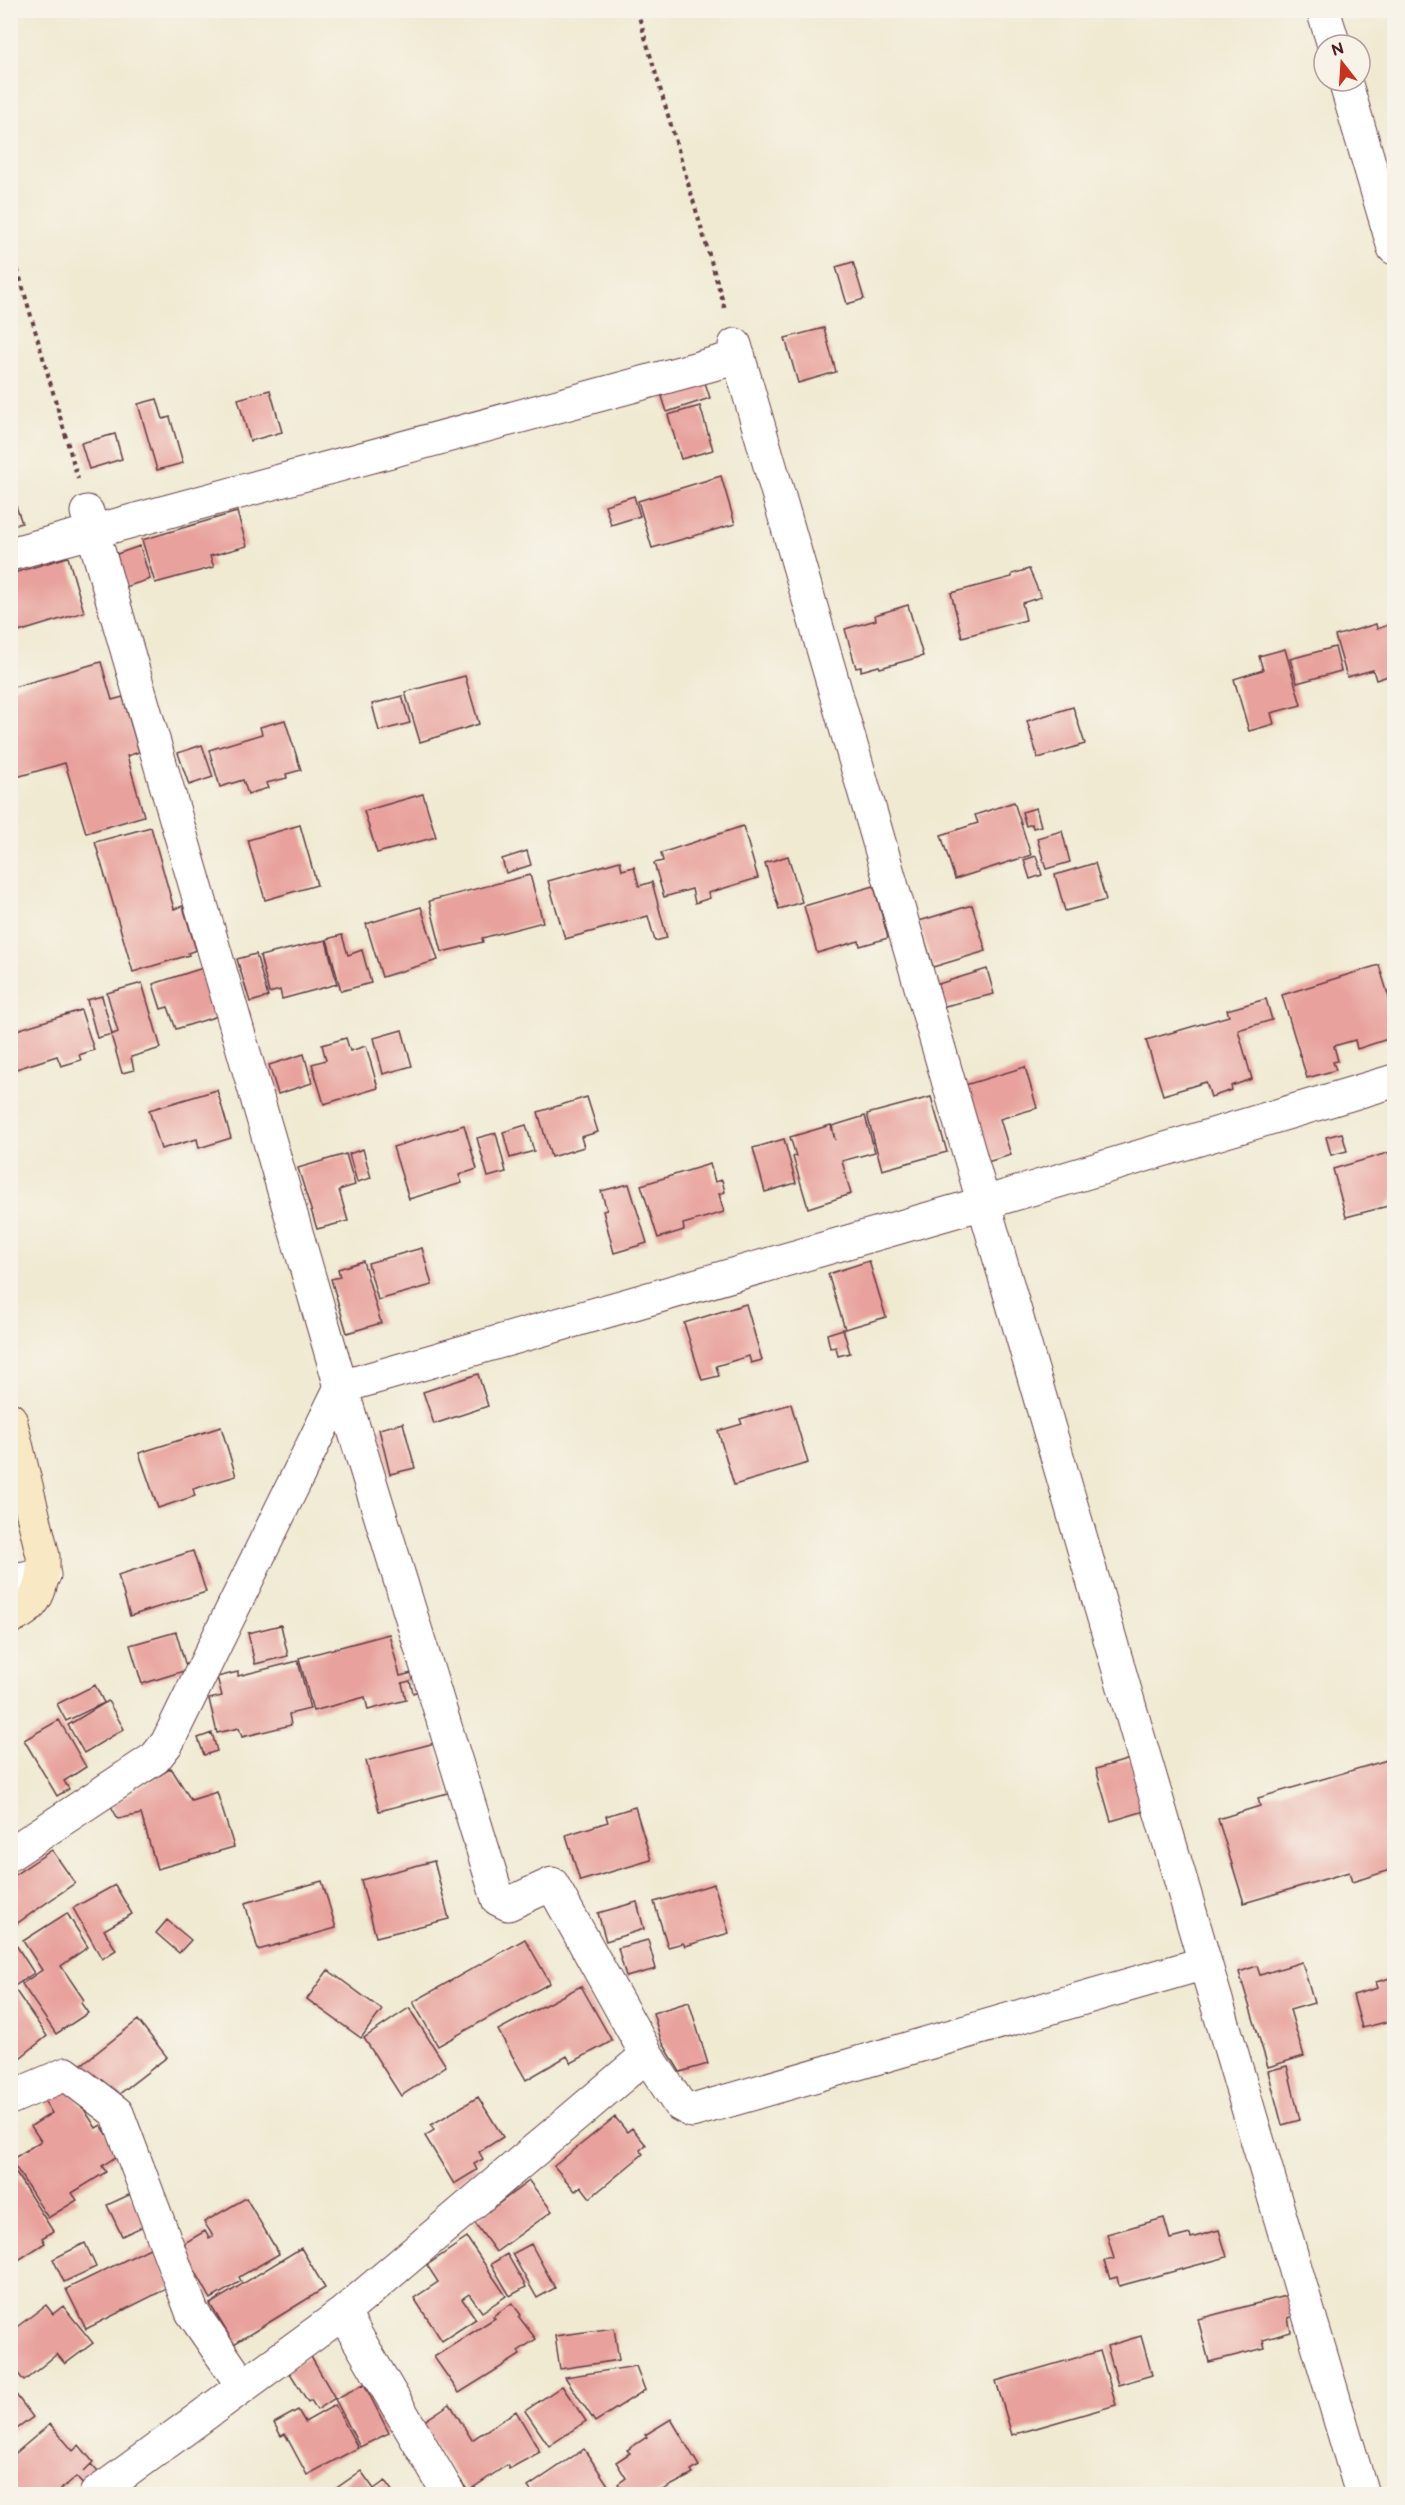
<svg xmlns="http://www.w3.org/2000/svg" width="1405" height="2505" viewBox="0 0 1405 2505" font-family="'Balsamiq Sans',sans-serif">
  <style>
    .building { fill: #e8a19c }
    .lines { fill: none; stroke-linecap: round; stroke-linejoin: round }
    .street-casing { stroke: #633d44; stroke-width: 35 }
    .secondary-casing { stroke: #633d44; stroke-width: 35 }
    .path { stroke: #633d44; stroke-width: 4; stroke-dasharray: 4.5 4.5; stroke-linecap: butt }
    .street { stroke: #fff; stroke-width: 33 }
    .secondary { stroke: #f8e8c3; stroke-width: 33 }
  </style>
  <rect width="100%" height="100%" fill="#f7f3e8"/>
  <filter id="ink" filterUnits="userSpaceOnUse"><feTurbulence type="fractalNoise" baseFrequency=".0167" numOctaves="2"/><feDisplacementMap in="SourceGraphic" scale="12" xChannelSelector="R" yChannelSelector="G"/><feConvolveMatrix kernelMatrix="1 2 1 2 8 2 1 2 1" color-interpolation-filters="sRGB"/></filter>
  <filter id="wash" filterUnits="userSpaceOnUse"><feTurbulence type="fractalNoise" baseFrequency=".008" numOctaves="4" result="noise"/><feDisplacementMap in="SourceGraphic" scale="24" xChannelSelector="R" yChannelSelector="G"/><feGaussianBlur stdDeviation="1.35" result="paint"/><feColorMatrix in="noise" values="0 0 0 0 0 0 0 0 0 0 0 0 0 0 0 0 0 1.4 0 .05"/><feComposite in="paint" operator="in"/></filter>
  <g filter="url(#wash)">
    <rect width="100%" height="100%" fill="#f0ead3"/>
    <g id="blocks">
      <path class="building" d="M853,262L864,299L847,304L836,267Z
        M824,328L836,372L798,383L785,338Z
        M699,364L710,398L667,412L656,378Z
        M270,390L282,432L250,441L238,399Z
        M157,399L163,419L170,417L183,463L157,470L138,404Z
        M700,406L713,450L681,459L668,415Z
        M115,434L122,459L89,469L81,443Z
        M721,476L735,524L652,548L638,501Z
        M10,489L22,523L10,526Z
        M634,496L640,516L611,525L605,505Z
        M237,512L247,546L210,556L214,567L155,583L142,540Z
        M140,546L150,579L125,587L114,555Z
        M68,557L84,612L15,633L13,627H10V574Z
        M1029,569L1041,597L1022,603L1026,620L962,637L951,593L1012,577V574Z
        M908,605L923,656L880,668L879,666L861,671V667L856,668L845,629L876,620L875,615Z
        M1394,623V663L1392,664L1394,674L1376,680L1373,670L1347,677L1335,636L1376,624L1377,629Z
        M1335,647L1341,671L1297,683L1290,659Z
        M1285,649L1301,705L1271,713L1274,724L1249,731L1234,679L1263,670L1259,656Z
        M101,662L112,700L123,697L139,752L127,756L144,816L86,833L65,763L10,779V688Z
        M465,676L479,724L420,742L405,692Z
        M402,696L410,723L379,731L372,704Z
        M1073,707L1085,744L1038,758L1027,721Z
        M285,720L301,770L286,774L287,778L266,783L268,788L248,794L243,780L220,787L209,750L262,734L260,727Z
        M202,745L213,777L189,785L178,753Z
        M423,794L436,837L377,853L364,811Z
        M1014,802L1031,855L955,879L941,835L978,823L975,815Z
        M1036,808L1041,826L1033,828L1032,824L1026,826L1022,812Z
        M300,825L317,885L265,900L248,840Z
        M743,826L758,878L708,893L710,898L695,903L692,889L664,897L654,863L663,861L661,853Z
        M151,827L174,909L183,906L196,950L188,953L189,955L133,972L95,842Z
        M1062,831L1070,862L1046,869L1037,838Z
        M527,851L531,865L506,873L502,859Z
        M788,856L802,902L779,909L765,863Z
        M1036,856L1042,875L1030,879L1024,860Z
        M620,861L622,870L634,867L639,886L652,882L667,938L655,941L648,916L565,939L548,881Z
        M1095,863L1106,900L1065,911L1055,875Z
        M530,875L543,922L482,938L483,942L442,952L429,901Z
        M874,886L888,938L860,946L859,941L817,953L804,906Z
        M972,905L986,951L933,967L919,921Z
        M421,907L438,960L382,977L366,924Z
        M342,935L348,955L362,950L371,983L341,991L327,939Z
        M326,940L337,984L282,999L280,990L269,993L260,956Z
        M256,954L268,997L250,1002L237,959Z
        M1379,965L1394,1014V1037L1357,1049L1355,1040L1334,1046L1338,1061L1333,1062L1336,1070L1307,1078L1282,995Z
        M206,967L221,1015L176,1029L168,1007L161,1009L153,984Z
        M987,969L994,994L941,1007L935,985Z
        M142,983L161,1048L131,1057L134,1070L122,1073L111,1035L118,1032L107,993Z
        M102,996L112,1034L97,1038L87,1000Z
        M1266,999L1272,1020L1238,1030L1252,1079L1231,1086L1232,1090L1211,1097L1206,1082L1163,1095L1146,1040L1229,1016L1227,1010Z
        M81,1010L94,1050L79,1055L81,1060L61,1066L57,1056L10,1071V1032Z
        M402,1030L412,1066L383,1074L374,1038Z
        M346,1038L350,1051L366,1046L378,1088L324,1104L312,1064L326,1060L322,1045Z
        M304,1054L312,1083L278,1094L269,1065Z
        M1025,1067L1037,1108L1000,1119L1011,1155L987,1162L965,1085Z
        M217,1090L231,1138L199,1148L197,1139L161,1149L149,1110Z
        M587,1097L598,1132L581,1137L584,1147L551,1157L538,1112Z
        M931,1097L947,1152L882,1170L867,1114Z
        M865,1116L875,1152L842,1161L851,1194L808,1208L793,1157L796,1156L790,1137L831,1125L835,1140L832,1126Z
        M464,1125L477,1169L459,1175L462,1183L409,1199L393,1147Z
        M526,1125L534,1151L510,1158L503,1132Z
        M496,1133L506,1172L488,1177L477,1138Z
        M1342,1133L1347,1151L1331,1155L1326,1137Z
        M784,1139L796,1183L765,1192L753,1148Z
        M363,1149L371,1178L357,1182L349,1154Z
        M1394,1151V1201L1387,1203L1388,1206L1346,1217L1333,1169Z
        M346,1154L355,1185L339,1190L348,1221L317,1229L298,1168Z
        M710,1164L715,1182L722,1180L725,1192L719,1194L724,1212L683,1224L684,1230L658,1238L641,1185Z
        M629,1184L647,1243L614,1253L603,1211L607,1210L601,1191Z
        M422,1248L432,1285L378,1300L368,1263Z
        M363,1261L381,1323L347,1333L331,1279L340,1277L338,1269Z
        M869,1261L886,1317L845,1329L828,1274Z
        M746,1304L762,1360L751,1363L749,1356L716,1366L719,1376L702,1380L684,1323Z
        M843,1329L850,1353L838,1356L836,1347L830,1348L827,1334Z
        M478,1374L488,1406L434,1424L423,1392Z
        M791,1404L808,1463L734,1485L718,1431L742,1424L740,1419Z
        M403,1423L415,1468L390,1474L379,1429Z
        M221,1427L236,1476L193,1489L195,1496L158,1508L139,1453Z
        M193,1551L206,1592L130,1616L118,1575Z
        M281,1625L288,1656L255,1664L248,1633Z
        M176,1632L187,1670L142,1684L130,1645Z
        M389,1634L400,1676L416,1672L421,1690L413,1693L410,1681L402,1683L406,1700L368,1710L365,1697L313,1711L299,1658Z
        M298,1661L310,1709L289,1714L291,1725L242,1737L239,1728L217,1733L209,1699L222,1696L217,1677L238,1672V1676Z
        M95,1685L104,1703L66,1721L57,1704Z
        M108,1701L124,1729L84,1753L68,1725Z
        M59,1720L86,1767L64,1781L69,1789L57,1796L24,1740Z
        M212,1733L217,1751L204,1755L198,1738Z
        M435,1743L448,1793L379,1811L366,1761Z
        M1394,1758V1869L1352,1882L1349,1872L1244,1903L1218,1819L1260,1806L1258,1798Z
        M1130,1759L1145,1811L1111,1821L1096,1769Z
        M171,1768L191,1800L217,1792L234,1847L157,1869L141,1814L118,1819L111,1806Z
        M635,1807L651,1860L580,1881L566,1835L608,1822L606,1816Z
        M52,1850L75,1883L16,1924L10,1917V1878Z
        M434,1861L449,1919L376,1937L361,1880Z
        M322,1881L336,1928L258,1950L245,1903Z
        M714,1884L729,1933L685,1946L683,1943L668,1947L654,1902Z
        M115,1885L132,1914L104,1930L116,1950L102,1959L73,1908Z
        M637,1902L644,1929L606,1941L598,1913Z
        M67,1913L88,1947L61,1966L84,2000L81,2003L88,2013L56,2034L22,1984L42,1970L23,1941Z
        M167,1920L191,1940L179,1953L156,1933Z
        M525,1939L550,1983L438,2046L413,2002Z
        M648,1940L656,1969L626,1977L618,1948Z
        M16,1945L34,1973L10,1989V1949Z
        M1302,1962L1314,2003L1290,2010L1304,2056L1268,2067L1239,1972L1257,1966L1260,1975Z
        M328,1970L382,2010L361,2038L307,1999Z
        M1394,1977V2020L1362,2028L1353,1995L1378,1988L1376,1982Z
        M581,1986L612,2041L571,2063L567,2056L526,2080L498,2030Z
        M16,1991L47,2036L10,2066V1995Z
        M689,2002L708,2064L680,2072L661,2040L653,2013Z
        M409,2008L446,2066L401,2096L364,2038Z
        M138,2020L167,2057L114,2098L76,2069Z
        M1287,2066L1300,2120L1282,2125L1268,2071Z
        M65,2087L77,2098L96,2128L101,2125L120,2154L102,2166L106,2172L72,2193L77,2200L48,2218L11,2160L41,2141L31,2126L52,2113L44,2100Z
        M478,2097L503,2137L479,2152L483,2159L474,2164L477,2170L454,2184L425,2136L434,2130L431,2125Z
        M615,2117L627,2132L632,2128L646,2145L640,2150L643,2154L590,2198L581,2186L575,2191L554,2166Z
        M10,2164L53,2231L42,2238L45,2243L17,2261L10,2250Z
        M529,2181L552,2211L496,2252L474,2222Z
        M131,2194L146,2225L122,2236L107,2205Z
        M246,2198L279,2254L239,2277L241,2281L211,2299L181,2245L205,2231L209,2238L213,2236L204,2222Z
        M1164,2218L1170,2239L1190,2234L1191,2238L1219,2230L1227,2257L1119,2286L1117,2277L1110,2279L1104,2261L1114,2259L1107,2234Z
        M467,2238L506,2296L482,2312L469,2294L462,2299L476,2319L442,2341L414,2298L438,2282L427,2265Z
        M85,2243L96,2267L64,2282L53,2259Z
        M531,2244L555,2288L537,2298L512,2254Z
        M152,2247L172,2286L86,2329L66,2289Z
        M301,2248L325,2288L234,2344L210,2304Z
        M507,2254L526,2287L510,2296L491,2264Z
        M1289,2295L1295,2315L1288,2318L1291,2332L1263,2340L1265,2348L1209,2362L1198,2319Z
        M512,2303L521,2315L519,2317L536,2339L518,2351L520,2355L459,2393L434,2357L495,2318L493,2316Z
        M46,2305L53,2314L63,2306L93,2343L65,2364L57,2354L24,2381L10,2364V2332Z
        M614,2328L619,2360L560,2369L555,2336Z
        M1141,2336L1152,2375L1118,2385L1107,2346Z
        M1100,2351L1116,2405L1012,2435L996,2381Z
        M310,2355L335,2398L317,2410L311,2400L308,2402L288,2370Z
        M636,2366L645,2390L595,2422L565,2377Z
        M364,2384L389,2433L360,2447L335,2399Z
        M562,2386L586,2421L549,2446L525,2411Z
        M14,2392L33,2417L10,2434V2394Z
        M450,2404L472,2440L516,2411L540,2452L509,2469L507,2465L468,2491L420,2424Z
        M335,2405L358,2448L307,2475L285,2434L281,2436L274,2423L298,2410L305,2422Z
        M671,2419L699,2466L691,2471L693,2474L655,2494H626L618,2484L626,2478L616,2462L630,2453L627,2450L647,2437L645,2435Z
        M50,2424L73,2451L79,2445L93,2462L83,2472L91,2464L105,2480L86,2488L76,2477L55,2494H10V2458Z
        M584,2449L614,2494H533L528,2487Z
        M361,2471L374,2489L385,2481L393,2492L328,2494Z"/>
    </g>
  </g>
  <g filter="url(#ink)">
    <use href="#blocks" fill-opacity="0" stroke="#633d44" stroke-width="1.5"/>
    <g class="lines">
      <g class="street-casing">
        <path id="street" d="M1323,10L1334,45
          M1345,81L1394,248
          M735,345L1143,1753L1362,2494
          M87,512L341,1387L498,1899L508,1904L552,1884L647,2055L679,2104L692,2111L1205,1963
          M10,554L739,357
          M10,1580L44,1575
          M10,1854L155,1758L167,1743L341,1387L984,1203L1394,1081
          M10,2098L66,2074L117,2113L192,2312L243,2386
          M343,2313L449,2494
          M96,2494L343,2313L647,2055"/>
      </g>
      <g class="secondary-casing">
        <path id="secondary" d="M10,1419L43,1556C44,1582 39,1608 10,1617"/>
      </g>
      <path class="path" d="M637,10L726,312
        M10,243L78,479"/>
      <use href="#street" class="street"/>
      <use href="#secondary" class="secondary"/>
    </g>
  </g>
  <rect width="1405" height="2505" fill="none" stroke="#f7f3e8" stroke-width="36"/>
  <g transform="translate(1342 63) rotate(343)"><circle r="28" fill="#f7f3e8" stroke="#b29e9c" stroke-width="1.5"/>
  <path d="M0-4.5L10 22L0 15L-10 22Z" fill="#c8321e"/>
  <text y="-9" font-size="16" font-weight="bold" text-anchor="middle" fill="#4a1f2b">N</text>
  </g>
</svg>
